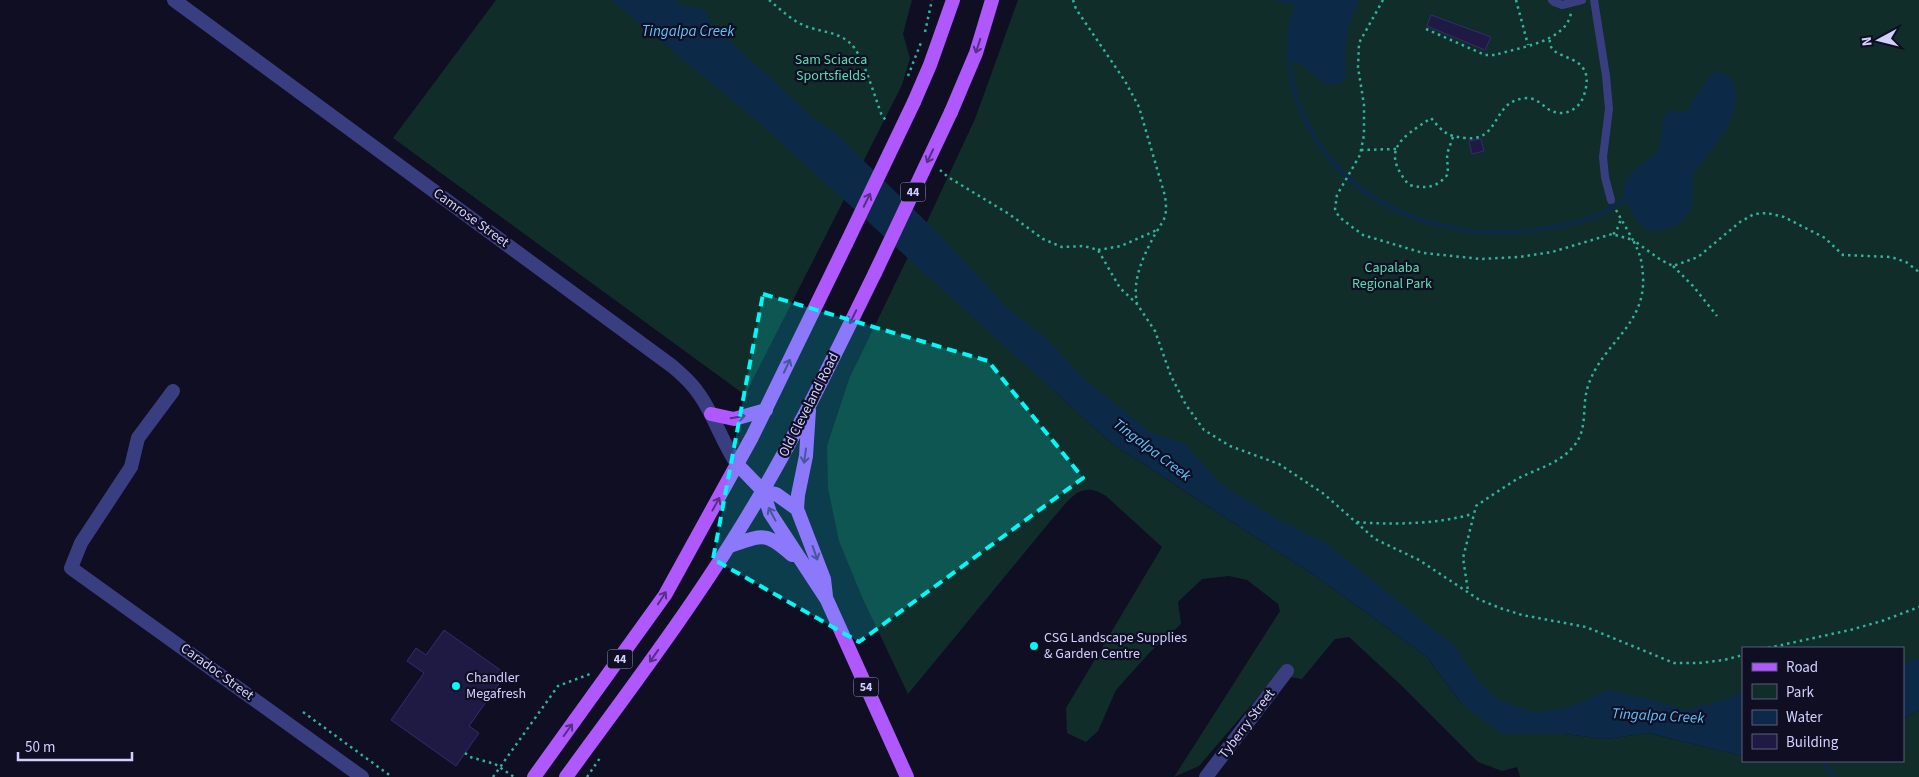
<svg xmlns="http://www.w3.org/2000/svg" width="1919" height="777" viewBox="0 0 1919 777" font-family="'Source Sans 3',sans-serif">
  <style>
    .green { fill: #112d29 }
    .water { fill: #0d2948 }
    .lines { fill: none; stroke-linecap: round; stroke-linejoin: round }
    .stream { stroke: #0d2948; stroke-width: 4.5 }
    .building { fill: #1e1a44; stroke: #332c6f }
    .path { stroke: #2fb39d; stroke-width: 2.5; stroke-dasharray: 2.5 4; stroke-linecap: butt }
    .service { stroke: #393e81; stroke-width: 8 }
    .minor { stroke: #393e81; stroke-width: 14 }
    .primary { stroke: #ae58fd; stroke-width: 14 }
    .primary-bridge { stroke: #ae58fd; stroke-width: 14 }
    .oneway { stroke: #572f85 }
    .marked { fill: #02f9f7; fill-opacity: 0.2; stroke: #02f9f7; stroke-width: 4; stroke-dasharray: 10 6; stroke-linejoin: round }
    .poi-dot { fill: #02f9f7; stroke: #0f0e23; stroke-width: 2 }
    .labels { text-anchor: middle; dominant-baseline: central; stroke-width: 4.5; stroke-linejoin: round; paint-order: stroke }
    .shield { fill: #0f0e23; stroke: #9796bd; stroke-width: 1 }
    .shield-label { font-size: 12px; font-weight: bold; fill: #d1d0ff }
    .park-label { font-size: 14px; fill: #5ddeb0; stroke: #0f0e23 }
    .street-label { font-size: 14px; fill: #d1d0ff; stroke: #0f0e23 }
    .poi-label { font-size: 14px; fill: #d1d0ff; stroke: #0f0e23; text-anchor: start }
    .water-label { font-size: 15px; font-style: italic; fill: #5fc5fe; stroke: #0f0e23 }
  </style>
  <rect width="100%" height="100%" fill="#0f0e23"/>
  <path class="green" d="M496,0H912L903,34L910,58L902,85L745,395L393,138Z
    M1018,0H1919V669L1903,677V648H1743V719L1505,716L1446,655L1179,474L917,243L975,119Z
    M908,257L1111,443L1317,577L1426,656L1461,703L1564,734L1606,739L1648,733L1743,756V761H1903V719L1919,710V777H1520L1517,767L1502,771L1478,762L1403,687L1349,637L1335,639L1302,679L1277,675L1199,766L1174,777L1280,611L1278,604L1247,580L1229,576L1202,579L1178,602L1181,624L1151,651L1116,690L1098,731L1086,742L1067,733L1066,708L1162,547L1106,496C1079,479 1070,500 1053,518L908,694L862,597L839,541L828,488L827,446L849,379Z"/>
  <path class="water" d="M611,0H674L680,4L703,9L715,27L812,117L835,133L938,233L1009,310L1046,338L1084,379L1150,432L1185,444L1221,484L1275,518L1327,544L1430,627L1452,643L1480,683L1499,700L1532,712L1566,708L1609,690L1653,700L1686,710L1729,698L1743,691V756L1648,733L1606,739L1564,734H1502L1461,703L1426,656L1317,577L1111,443L754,118Z
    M1297,0H1359C1345,26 1344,51 1346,80L1333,85L1323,83L1301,64L1290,61C1288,41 1291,19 1297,0Z
    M1717,71L1732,78C1733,84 1736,91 1736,97C1736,119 1718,140 1706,157C1703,163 1696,166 1694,172C1688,189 1701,204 1681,221C1669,232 1647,235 1637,221C1634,218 1632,212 1630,208C1626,201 1622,194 1624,186C1628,170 1648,163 1657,151C1665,140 1657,113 1671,111C1674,110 1681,113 1685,113L1710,75Z
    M1919,658V710L1903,719V664Z"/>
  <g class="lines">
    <path class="stream" d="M1277,0L1297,1L1295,8
      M1293,16C1284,52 1290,90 1307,123C1350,211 1451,243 1543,229C1562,226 1585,222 1602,213C1610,209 1617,204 1625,199
      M1825,761L1833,777"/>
  </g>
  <path class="building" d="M1431,15L1491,37L1485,50L1427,26Z
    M1481,139L1484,151L1472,154L1469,141Z
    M444,630L506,674L469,726L479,733L456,766L391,720L424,673L407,661L416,648L426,655Z"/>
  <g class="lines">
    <path class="path" d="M769,0C780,9 790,19 803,25C818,32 837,31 850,43C863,54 875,98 882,116L888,122
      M1073,0L1076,9L1125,81L1139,107L1165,196C1166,204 1167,212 1164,219C1161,225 1157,231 1154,236C1143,257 1132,280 1137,303
      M1383,0L1359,43L1358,67L1364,105V135L1360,155L1337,195L1335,209L1339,217L1363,235L1423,253L1481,259L1519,257L1552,252L1612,234L1633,240C1640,254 1642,260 1643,276C1646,326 1602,343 1588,386C1581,407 1589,429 1573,447C1559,464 1536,469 1517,479C1503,488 1489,497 1476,506L1463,558L1468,591
      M1516,0L1528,45
      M1426,29L1485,55H1495C1520,47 1566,42 1571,13
      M925,32L932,0
      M908,76L922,40
      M1453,137L1447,154L1448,174C1437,188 1426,189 1409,185C1379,149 1402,138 1431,118C1443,132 1446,136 1465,138C1498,142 1493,107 1517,100C1522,98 1530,97 1535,100C1540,102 1544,106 1548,109C1562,118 1579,111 1584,95C1599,49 1546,64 1550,39
      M1361,150L1396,149
      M940,170L948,177L1009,214L1043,239L1062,247L1084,246L1098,250L1120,288L1137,304L1155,331L1171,376L1186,405L1204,430L1230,446L1279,464L1324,494L1375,539L1419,560L1478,599L1500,608L1522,615L1586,627L1674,663H1699L1724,660L1743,655
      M1616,210L1633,240L1661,260L1673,266L1698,257L1740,222L1754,214L1767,213L1784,217L1825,238L1843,255L1891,257L1906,262L1919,272
      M1613,234L1616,232L1621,219
      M1098,250L1121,246L1157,230
      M1673,266L1693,286L1717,316
      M1357,522C1392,525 1439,524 1472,514
      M1768,648L1850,630L1882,621L1919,607
      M303,712L392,777
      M465,753L470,757L495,764L514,777
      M493,777L558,686L590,674
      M587,777L600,758"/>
    <path class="service" d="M1552,0L1554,2L1562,5L1582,0
      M1594,0L1606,76L1609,109L1603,157L1605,177L1611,200"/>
    <path class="minor" d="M174,0L672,366C679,372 686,378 692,385C712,408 720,439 737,464
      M173,391L138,438L131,467L81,543L71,568L362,777
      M1206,777L1287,671"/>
    <path class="primary" d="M914,102L930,65L953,0
      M951,112L976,53L992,0
      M711,414L734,419L766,410
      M737,464L763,491L770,513L827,600L907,777
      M763,491L776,494L797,509L824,579L826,596
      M797,509L798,495L806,456L809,410
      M730,546C763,535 765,531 792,555
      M534,777L665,595L752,437L846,244
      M566,777C628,692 692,608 747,517C795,439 834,356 875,273"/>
    <path class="primary-bridge" d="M846,244L914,102
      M875,273L951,112"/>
  </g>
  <defs><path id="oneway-shaft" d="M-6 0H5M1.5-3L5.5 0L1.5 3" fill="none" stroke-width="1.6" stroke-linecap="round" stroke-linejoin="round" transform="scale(1.25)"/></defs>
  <g class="oneway">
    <use href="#oneway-shaft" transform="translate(978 46) rotate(108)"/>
    <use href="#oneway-shaft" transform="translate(930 156) rotate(115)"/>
    <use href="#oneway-shaft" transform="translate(867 200) rotate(-64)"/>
    <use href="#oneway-shaft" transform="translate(853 317) rotate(116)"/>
    <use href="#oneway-shaft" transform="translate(787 366) rotate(-65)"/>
    <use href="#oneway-shaft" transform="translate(738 417) rotate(-9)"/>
    <use href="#oneway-shaft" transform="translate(805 456) rotate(98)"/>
    <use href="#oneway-shaft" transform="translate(716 504) rotate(-61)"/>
    <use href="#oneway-shaft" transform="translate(772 514) rotate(-118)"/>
    <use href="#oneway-shaft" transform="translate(815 553) rotate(71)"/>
    <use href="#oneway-shaft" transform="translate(662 598) rotate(-57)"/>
    <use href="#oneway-shaft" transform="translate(654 656) rotate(125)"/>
    <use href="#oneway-shaft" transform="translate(568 730) rotate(-54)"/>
  </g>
  <path class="marked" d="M763,294L988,361L1083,478L859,642L713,559Z"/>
  <g class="poi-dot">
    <circle cx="1034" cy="646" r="5"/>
    <circle cx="456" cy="686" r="5"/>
  </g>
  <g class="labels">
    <g class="shield">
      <rect x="900.5" y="182.5" width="25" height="19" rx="4"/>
      <rect x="607.5" y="649.5" width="25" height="19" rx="4"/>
      <rect x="853.5" y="677.5" width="25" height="19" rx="4"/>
    </g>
    <g class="shield-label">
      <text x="913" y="192">44</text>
      <text x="620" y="659">44</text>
      <text x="866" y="687">54</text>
    </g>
    <g class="park-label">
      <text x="831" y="60">Sam Sciacca<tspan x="831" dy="16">Sportsfields</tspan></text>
      <text x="1392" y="268">Capalaba<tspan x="1392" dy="16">Regional Park</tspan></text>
    </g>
    <g class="street-label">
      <text transform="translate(471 218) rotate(36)">Camrose Street</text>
      <text transform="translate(809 405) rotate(-63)">Old Cleveland Road</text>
      <text transform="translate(217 672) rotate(36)">Caradoc Street</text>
      <text transform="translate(1247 724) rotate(-53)">Tyberry Street</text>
    </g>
    <g class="poi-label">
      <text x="1044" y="638">CSG Landscape Supplies<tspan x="1044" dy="16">&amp; Garden Centre</tspan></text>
      <text x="466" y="678">Chandler<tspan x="466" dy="16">Megafresh</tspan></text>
    </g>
    <g class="water-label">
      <text x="688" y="31">Tingalpa Creek</text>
      <text transform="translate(1152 450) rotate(37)">Tingalpa Creek</text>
      <text transform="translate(1658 716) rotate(3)">Tingalpa Creek</text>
    </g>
  </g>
  <rect x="1742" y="647" width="162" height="115" fill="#0f0e23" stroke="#5d5c7b"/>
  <rect x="1752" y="663" width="25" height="8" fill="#ae58fd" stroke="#5d5c7b"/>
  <text x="1786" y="672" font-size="15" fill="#d1d0ff">Road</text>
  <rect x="1752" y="684" width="25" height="15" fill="#112d29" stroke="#5d5c7b"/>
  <text x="1786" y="697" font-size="15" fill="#d1d0ff">Park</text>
  <rect x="1752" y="710" width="25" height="15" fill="#0d2948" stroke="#5d5c7b"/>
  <text x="1786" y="722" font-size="15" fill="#d1d0ff">Water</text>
  <rect x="1752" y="734" width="25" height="15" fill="#1e1a44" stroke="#5d5c7b"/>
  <text x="1786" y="747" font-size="15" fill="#d1d0ff">Building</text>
  <g transform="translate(1879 40) rotate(263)" stroke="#0f0e23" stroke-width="4" paint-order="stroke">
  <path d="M0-4L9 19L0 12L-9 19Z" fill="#d1d0ff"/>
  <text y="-8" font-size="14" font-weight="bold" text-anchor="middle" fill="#d1d0ff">N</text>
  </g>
  <path d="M18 752v8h114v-8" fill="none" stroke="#d1d0ff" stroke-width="2.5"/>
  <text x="25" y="752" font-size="15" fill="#d1d0ff" stroke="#0f0e23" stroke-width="4" paint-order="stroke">50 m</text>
</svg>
